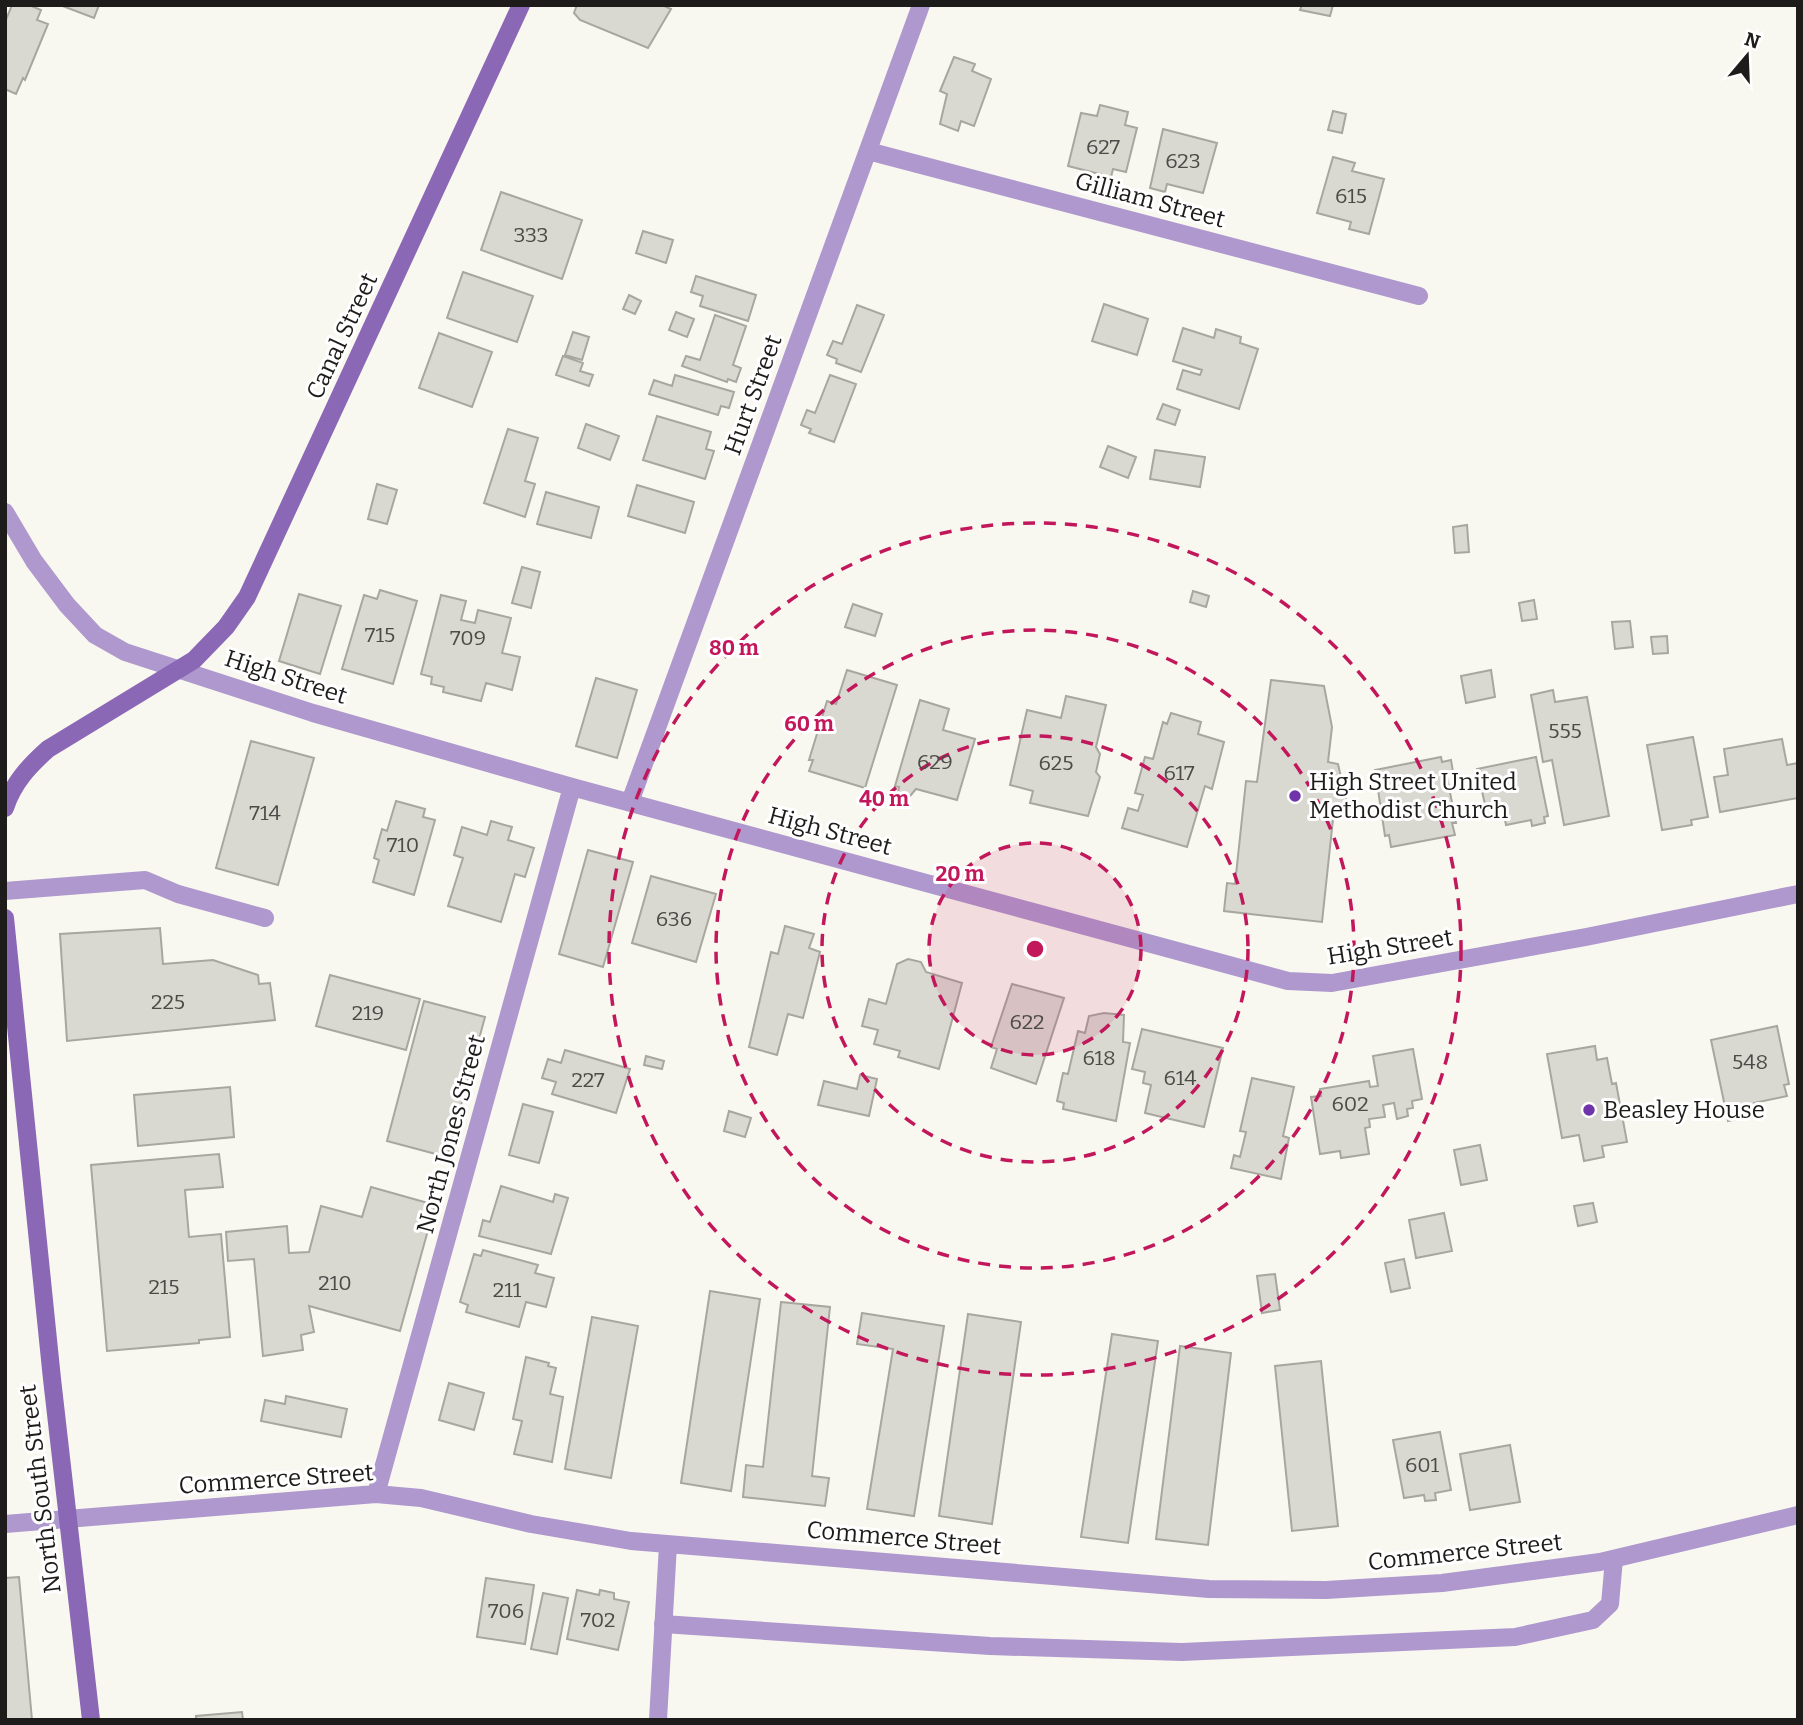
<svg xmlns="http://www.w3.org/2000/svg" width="1803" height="1725" viewBox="0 0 1803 1725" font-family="Bitter,serif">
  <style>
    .building { fill: #dad9d1; stroke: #a7a79f; stroke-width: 2 }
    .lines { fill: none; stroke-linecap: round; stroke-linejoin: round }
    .service { stroke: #ae98cd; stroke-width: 18 }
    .minor { stroke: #ae98cd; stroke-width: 18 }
    .secondary { stroke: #8b68b6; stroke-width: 18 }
    .ring { fill: none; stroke: #c2185b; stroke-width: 3.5; stroke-dasharray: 12 9 }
    .poi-dot { fill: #6f34a9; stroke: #fff; stroke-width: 2.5 }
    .labels { text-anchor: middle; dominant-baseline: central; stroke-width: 6; stroke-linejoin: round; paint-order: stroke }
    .number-label { font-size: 21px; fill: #4c4b48 }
    .street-label { font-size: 24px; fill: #1d1c1a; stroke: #fff }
    .poi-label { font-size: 24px; fill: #1d1c1a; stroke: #fff; text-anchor: start }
    .centre { fill: #c2185b; stroke: #fff; stroke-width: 3.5 }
    .ring-label { font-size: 21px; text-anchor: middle; font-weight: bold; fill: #c2185b; stroke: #fff; stroke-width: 6; stroke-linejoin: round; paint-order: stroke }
  </style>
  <rect width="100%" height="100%" fill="#f9f8f0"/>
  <path class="building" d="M12,5H29L41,10L37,20L48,24L25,80L23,78L16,94L5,89V22Z
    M60,5H99L94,18Z
    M577,5H662L671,9L648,48L580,20L574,13Z
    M1302,5H1333L1330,16L1300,10Z
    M954,57L975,64L972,71L991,79L974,126L961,121L958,131L940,124L947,94L940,91Z
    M1100,105L1128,112L1125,125L1137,128L1126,172L1113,169L1111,177L1068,166L1081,113L1097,116Z
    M1333,111L1346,114L1342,133L1328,130Z
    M1163,129L1217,143L1203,193L1167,184L1165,192L1150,188Z
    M1333,157L1355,163L1352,171L1384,179L1369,234L1349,229L1351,222L1317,213Z
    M501,192L582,220L562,279L481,250Z
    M643,231L673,240L666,263L636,253Z
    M463,272L533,296L517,342L447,318Z
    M696,276L756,295L748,321L700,306L703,296L691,292Z
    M629,295L641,301L635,314L623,309Z
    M1104,304L1148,319L1137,355L1092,341Z
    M857,305L884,315L861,372L836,363L837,359L827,355L833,341L842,344Z
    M676,312L694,319L687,337L669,330Z
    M715,315L746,326L733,365L741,368L736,382L728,379L727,382L682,366L686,356L700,360Z
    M1183,328L1214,338L1216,329L1241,337L1240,343L1258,349L1239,409L1177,389L1183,370L1200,375L1202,370L1173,361Z
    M573,332L589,337L582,360L565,355Z
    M439,333L492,352L472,407L419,388Z
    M563,356L583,363L580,371L593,375L589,386L556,375Z
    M675,375L734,392L729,408L721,406L718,415L649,394L654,380L672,386Z
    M830,375L856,384L834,442L809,433L811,429L801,425L807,410L815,413Z
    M1163,404L1180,410L1175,425L1157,419Z
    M657,416L711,432L706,449L714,451L705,479L643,460Z
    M586,424L619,436L610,460L578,448Z
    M508,429L538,438L525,481L535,484L525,517L484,503Z
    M1108,446L1136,457L1128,478L1100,467Z
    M1155,450L1205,457L1200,487L1150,479Z
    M377,484L397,490L387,524L368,519Z
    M637,485L694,502L685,533L628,516Z
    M546,492L599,507L591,538L537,524Z
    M1467,525L1469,552L1455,553L1453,527Z
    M522,567L540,572L531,608L512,603Z
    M380,590L417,601L393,684L342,669L364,595L377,599Z
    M1193,591L1209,596L1206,607L1190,602Z
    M299,594L341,606L320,674L279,661Z
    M441,595L466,601L461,620L475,623L478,610L511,618L502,653L520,657L512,690L486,683L481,701L443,692L444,687L431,684L432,677L421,674Z
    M1534,600L1537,619L1522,621L1519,603Z
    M853,604L882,614L875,636L845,627Z
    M1630,621L1633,647L1615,649L1612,622Z
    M1667,636L1668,653L1653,654L1651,637Z
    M847,670L897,685L865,788L809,771L813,760H809L827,701L836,704Z
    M1491,670L1495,697L1466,703L1461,676Z
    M596,678L637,690L617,758L576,746Z
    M1271,680L1324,686L1332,727L1328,762L1338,764L1349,812L1334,810L1322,922L1224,911L1227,883L1235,884L1246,781L1257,782Z
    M1553,690L1555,702L1587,697L1609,816L1564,825L1552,760L1543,762L1531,695Z
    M1066,696L1106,705L1096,747L1100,754L1096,772L1100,777L1088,816L1030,803L1033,791L1010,785L1027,710L1061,718Z
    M920,700L949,709L943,730L975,739L957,800L916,789L910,796L898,792L899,787L895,786Z
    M1171,713L1201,722L1198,734L1224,742L1212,789L1205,786L1187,847L1122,828L1128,808L1138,811L1143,795L1135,793L1145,757L1153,759L1163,722L1167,724Z
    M1693,737L1708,817L1691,820L1692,825L1662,830L1647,745Z
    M1782,739L1787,765L1798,763V798L1720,812L1714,777L1728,775L1724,749Z
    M251,741L314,758L278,885L216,868Z
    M1441,757L1442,762L1451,760L1453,772H1446L1456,823H1452L1455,835L1391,847L1389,835L1385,836L1375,770Z
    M1536,757L1548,816L1544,817L1545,823L1532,826L1531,820L1506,825L1502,805L1486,809L1477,769Z
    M396,801L425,809L423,817L435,820L414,895L373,882L379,860L374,858L382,829L387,831Z
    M491,821L512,827L508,840L534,848L525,877L515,874L501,922L448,906L463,858L454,855L462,827L487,835Z
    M588,850L633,862L603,967L559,954Z
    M651,876L716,894L696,962L632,943Z
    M785,926L814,934L809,948L820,952L803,1018L788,1014L777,1055L749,1047L771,952L778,954Z
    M160,928L163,964L213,960L258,975L259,984L270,983L275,1020L67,1041L60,934Z
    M908,959L921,962L926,972L962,983L939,1069L898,1057L900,1051L874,1044L878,1030L862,1026L869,999L886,1004L897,964Z
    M330,975L420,999L406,1050L316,1026Z
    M1012,984L1064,998L1036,1084L991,1068L997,1049L991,1047Z
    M424,1001L485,1017L447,1157L387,1141Z
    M1104,1013L1124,1015L1123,1042L1130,1043L1116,1121L1063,1109L1064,1103L1057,1101L1063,1073L1068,1074L1078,1031L1085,1033L1089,1016Z
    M1777,1026L1789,1084L1784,1085L1787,1096L1754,1103L1756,1115L1728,1121L1711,1040Z
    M1142,1029L1223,1048L1204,1127L1145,1113L1151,1085L1143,1083L1145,1072L1132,1069Z
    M1595,1046L1597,1060L1607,1058L1612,1084L1616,1083L1627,1142L1602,1146L1604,1157L1584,1161L1579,1135L1562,1138L1547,1054Z
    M1413,1049L1422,1099L1412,1101L1413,1108L1407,1109L1408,1116L1397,1119L1394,1103L1383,1105L1385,1117L1369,1119L1370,1127L1365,1128L1369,1154L1341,1158L1340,1151L1320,1154L1311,1097L1321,1096L1320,1089L1369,1081L1370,1087L1378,1086L1373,1056Z
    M565,1050L630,1069L616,1113L552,1094L556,1082L542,1078L548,1059L561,1063Z
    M646,1056L664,1061L662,1069L644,1065Z
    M860,1075L877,1079L869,1116L818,1105L824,1081L857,1089Z
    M1252,1078L1294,1087L1283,1136L1289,1138L1281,1179L1231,1168L1234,1155L1240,1157L1246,1132L1240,1131Z
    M230,1087L234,1137L138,1146L134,1095Z
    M523,1104L553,1112L539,1163L509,1155Z
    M729,1111L751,1118L745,1137L724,1131Z
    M1480,1145L1487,1180L1461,1185L1454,1150Z
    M219,1154L223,1187L185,1190L189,1237L221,1234L230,1337L199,1340V1343L107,1351L91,1165Z
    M501,1186L553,1202L555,1194L568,1198L551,1254L479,1236L483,1220L490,1222Z
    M371,1187L435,1205L400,1331L309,1306L314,1332L301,1335L303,1350L263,1356L254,1259L228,1261L226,1232L287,1226L289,1253L309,1252L321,1206L362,1217Z
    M1593,1203L1597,1222L1578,1226L1574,1206Z
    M1444,1213L1452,1251L1416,1258L1409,1220Z
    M483,1250L538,1265L535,1273L554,1278L546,1307L526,1302L519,1327L466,1312L468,1305L460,1302L474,1254L481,1256Z
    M1404,1259L1410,1288L1391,1292L1385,1263Z
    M1275,1274L1280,1310L1262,1313L1257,1276Z
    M710,1291L760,1299L731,1491L681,1483Z
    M781,1302L830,1307L812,1476L829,1478L825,1506L743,1497L746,1465L763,1467Z
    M862,1313L944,1326L914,1516L867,1509L893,1349L857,1344Z
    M968,1314L1021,1322L992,1524L939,1516Z
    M592,1317L638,1326L611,1478L565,1469Z
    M1112,1334L1158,1341L1128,1543L1081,1537Z
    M1180,1346L1231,1353L1208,1545L1156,1539Z
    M526,1357L549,1363L548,1366L556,1368L550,1394L563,1397L552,1462L514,1454L522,1421L513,1419Z
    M1321,1361L1338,1526L1292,1531L1275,1366Z
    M449,1383L484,1393L474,1430L439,1420Z
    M286,1396L347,1409L341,1437L261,1421L265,1400L285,1404Z
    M1440,1432L1451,1490L1435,1493L1436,1500L1425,1501L1424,1495L1404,1498L1393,1440Z
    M1510,1445L1520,1502L1470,1510L1460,1454Z
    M19,1577L32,1720H5V1578Z
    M486,1578L534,1585L525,1644L477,1637Z
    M577,1590L599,1595L600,1590L614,1593V1599L629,1602L618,1650L567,1639Z
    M543,1593L568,1598L557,1654L531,1649Z
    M242,1712L243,1720H196V1716Z"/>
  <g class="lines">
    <path class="service" d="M5,891L145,880L178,894L265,918
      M663,1624L990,1646L1182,1652L1515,1637L1593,1620L1610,1604L1614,1559"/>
    <path class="minor" d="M868,151L1419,296
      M5,512L34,561L67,605L95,635L125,652L313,713L572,787L1288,981L1332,983L1586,937L1798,894
      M630,802L921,5
      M376,1494L572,787
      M5,1524L376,1494L421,1498L531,1524L631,1541L1209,1589L1326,1590L1442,1583L1600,1562L1798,1515
      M658,1720L668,1545"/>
    <path class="secondary" d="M5,808C13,783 29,766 48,749L194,660L226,627L247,597L521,5
      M5,918L52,1379L91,1720"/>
  </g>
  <circle cx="1035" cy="949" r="106" fill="#c2185b" fill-opacity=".12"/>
  <g class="ring">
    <circle cx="1035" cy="949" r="106"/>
    <circle cx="1035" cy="949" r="213"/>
    <circle cx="1035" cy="949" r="319"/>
    <circle cx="1035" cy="949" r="426"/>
  </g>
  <g class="poi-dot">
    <circle cx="1295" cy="796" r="7"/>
    <circle cx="1589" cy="1110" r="7"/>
  </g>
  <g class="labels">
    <g class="number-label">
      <text x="1103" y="147">627</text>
      <text x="1183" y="161">623</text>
      <text x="1351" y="196">615</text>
      <text x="531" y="235">333</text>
      <text x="380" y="635">715</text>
      <text x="468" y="638">709</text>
      <text x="1565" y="731">555</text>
      <text x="935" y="762">629</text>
      <text x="1056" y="763">625</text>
      <text x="1179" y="773">617</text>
      <text x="265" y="813">714</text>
      <text x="403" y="845">710</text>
      <text x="674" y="919">636</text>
      <text x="168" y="1002">225</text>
      <text x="368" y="1013">219</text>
      <text x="1027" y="1022">622</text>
      <text x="1099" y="1058">618</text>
      <text x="1750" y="1062">548</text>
      <text x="1180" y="1078">614</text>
      <text x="588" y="1080">227</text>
      <text x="1350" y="1104">602</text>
      <text x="335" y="1283">210</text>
      <text x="164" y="1287">215</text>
      <text x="507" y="1290">211</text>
      <text x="1422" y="1465">601</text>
      <text x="506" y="1611">706</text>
      <text x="598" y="1620">702</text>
    </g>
    <g class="street-label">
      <text transform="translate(1150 200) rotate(15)">Gilliam Street</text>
      <text transform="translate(342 336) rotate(-65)">Canal Street</text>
      <text transform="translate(753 395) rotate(-70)">Hurt Street</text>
      <text transform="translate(286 677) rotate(18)">High Street</text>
      <text transform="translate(830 831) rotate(15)">High Street</text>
      <text transform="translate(1390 947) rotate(-9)">High Street</text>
      <text transform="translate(451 1134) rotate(-75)">North Jones Street</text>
      <text transform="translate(276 1479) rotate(-4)">Commerce Street</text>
      <text transform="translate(40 1489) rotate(-97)">North South Street</text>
      <text transform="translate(904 1538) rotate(5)">Commerce Street</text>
      <text transform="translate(1465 1552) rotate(-6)">Commerce Street</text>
    </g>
    <g class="poi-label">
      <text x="1309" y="782">High Street United<tspan x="1309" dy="28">Methodist Church</tspan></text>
      <text x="1603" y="1110">Beasley House</text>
    </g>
  </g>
  <circle cx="1035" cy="949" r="10" class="centre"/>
  <g class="ring-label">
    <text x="734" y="655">80 m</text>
    <text x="809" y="731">60 m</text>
    <text x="884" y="806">40 m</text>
    <text x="960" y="881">20 m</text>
  </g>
  <rect width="1803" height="1725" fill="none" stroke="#1d1c1a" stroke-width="14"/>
  <g transform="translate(1747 56) rotate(19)" stroke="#ffffff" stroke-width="5" paint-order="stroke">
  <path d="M0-5L12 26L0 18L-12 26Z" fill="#1d1c1a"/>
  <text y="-10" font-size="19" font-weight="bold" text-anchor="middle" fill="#1d1c1a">N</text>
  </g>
</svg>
